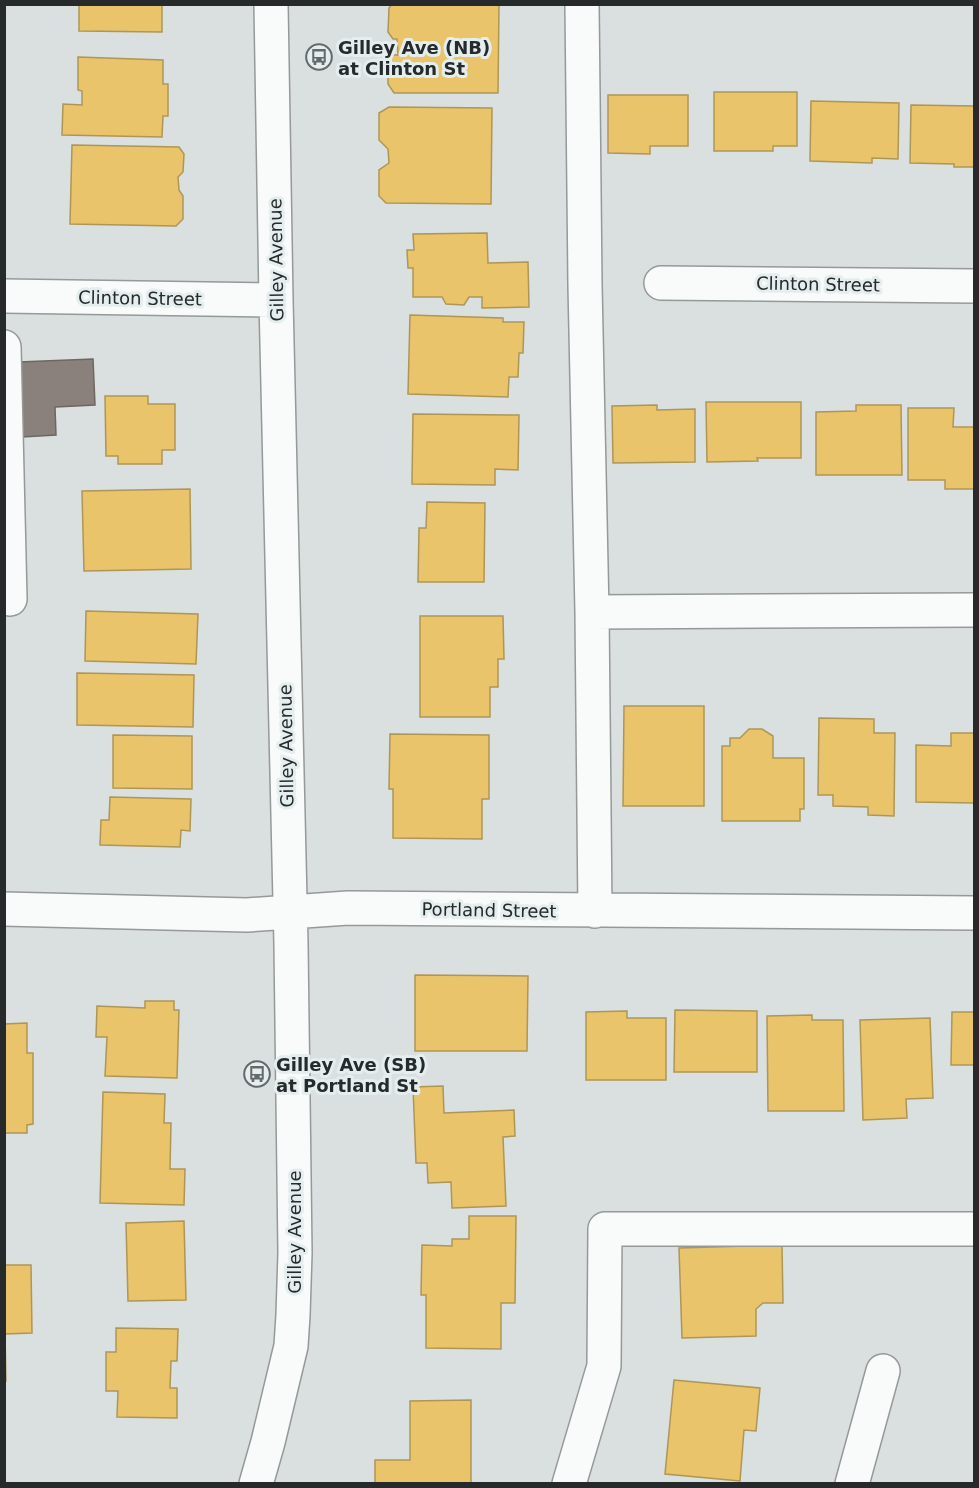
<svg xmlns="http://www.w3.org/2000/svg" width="979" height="1488" viewBox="0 0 979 1488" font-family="'DejaVu Sans',sans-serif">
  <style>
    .homes { fill: #e9c46a; stroke: #ae9657; stroke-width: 1.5 }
    .industry { fill: #8a817c; stroke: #6c6763; stroke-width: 1.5 }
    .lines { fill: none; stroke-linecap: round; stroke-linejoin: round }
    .minor-casing { stroke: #969999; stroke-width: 36 }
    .minor { stroke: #f9fafa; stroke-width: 33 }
    .labels { text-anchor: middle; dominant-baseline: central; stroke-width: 6; stroke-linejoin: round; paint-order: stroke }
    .poi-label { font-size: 18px; font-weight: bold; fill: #262a2a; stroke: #e5eeee; text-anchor: start }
    .street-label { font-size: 18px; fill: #262a2a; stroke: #e5eeee }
  </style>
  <rect width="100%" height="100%" fill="#dadfdf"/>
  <path class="homes" d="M79,4H162V32L79,31Z
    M392,4H499L498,93H394L388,84V60L394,55H398L397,39H393L388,32L389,8Z
    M78,57L163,60V84H168V116H163L162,137L62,135L63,104L82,105V91L78,90Z
    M714,92H797V146H773V151H714Z
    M608,95H688V146H650V154L608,153Z
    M811,101L899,103L898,159L872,158V163L810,161Z
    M911,105L974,106V167H954V164L910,163Z
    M389,107L492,108L491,204L386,203L379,196V170L389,163L388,149L379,140V113Z
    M72,145L179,147L184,154L183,172L178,177L179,190L183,196V219L176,226L70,224Z
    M487,233L488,263L528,262L529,307L482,308V297H469L464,305L446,304L442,297H413V268H408L407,250H414L413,234Z
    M410,315L503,318V322H524L523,353H519L518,377H509L508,397L408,394Z
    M105,396H148V404H175V450H162V464H118V456H106Z
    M706,402H801V458H757L758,461L707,462Z
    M657,405V410L695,409V462L613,463L612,406Z
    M856,405H901L902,475H816V412L856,411Z
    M908,408H954L953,427H974V489H945V480H908Z
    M413,414L519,415L518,470L495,469V485L412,484Z
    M190,489L191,569L84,571L82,491Z
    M427,502L485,503L484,582H418L419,528H426Z
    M86,611L198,614L196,664L85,661Z
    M420,616H503L504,659H498V687H490V717H420Z
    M77,673L194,675L193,727L77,725Z
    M624,706H704V806H623Z
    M819,718L874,719V733H895L894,816L868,815V807L833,806V795H818Z
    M749,729H762L773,736V758H804V809H800V821H722V746H730V738H740Z
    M951,733H974V803L916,802V745L951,746Z
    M390,734L489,735V799H482V839L393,838V789H389Z
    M113,735L192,736V789L113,788Z
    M110,797L191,799L190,831L181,830L180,847L100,845L101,820H109Z
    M415,975L528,976L527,1051H415Z
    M145,1001H174V1010H179L177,1078L105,1076L107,1037H96L97,1006L145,1008Z
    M675,1010L757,1011V1072H674Z
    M627,1011V1018H666V1080H586V1012Z
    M952,1012H974V1065H951Z
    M812,1015V1020H843L844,1111H768L767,1016Z
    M930,1018L933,1098L906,1099L907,1118L863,1120L860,1020Z
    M27,1023V1053H33V1124L27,1125V1133H4V1024Z
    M443,1086L444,1113L514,1110L515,1136L503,1137L506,1206L452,1208L451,1182L428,1183L427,1163H416L413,1087Z
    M103,1092L165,1094L164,1123H171L170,1169H185L184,1205L100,1203Z
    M469,1216H516L515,1303H501V1349L426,1348V1295H421L422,1245L452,1246V1239H469Z
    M184,1221L186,1300L128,1301L126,1223Z
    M782,1245L783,1303H763L756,1309V1336L682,1338L679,1248Z
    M4,1265H31L32,1333L5,1334L6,1381H4Z
    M116,1328L178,1329L177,1361H171L170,1388H177V1418L117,1417L118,1391H106V1352H116Z
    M674,1380L760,1388L756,1431L744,1430L740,1481L665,1474Z
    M471,1400V1484H375V1460H410V1401Z"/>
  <path class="industry" d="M93,359L95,405L55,407L56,435L22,437L19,362Z"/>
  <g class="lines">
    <g class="minor-casing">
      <path id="minor" d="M582,4L585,285L592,612L595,911
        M661,283L974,286
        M4,296L276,300
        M4,347L10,599L4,598
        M592,612L974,610
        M4,909L247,915L348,908L974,913
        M256,1484L268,1442L291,1346L293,1315L295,1253L291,944L276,300L271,4
        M569,1484L604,1366L605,1229H974
        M852,1484L883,1371"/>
    </g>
    <use href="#minor" class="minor"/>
  </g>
  <defs>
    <g id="bus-ring" transform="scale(1.35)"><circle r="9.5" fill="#e5eeee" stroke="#656969" stroke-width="1.5"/><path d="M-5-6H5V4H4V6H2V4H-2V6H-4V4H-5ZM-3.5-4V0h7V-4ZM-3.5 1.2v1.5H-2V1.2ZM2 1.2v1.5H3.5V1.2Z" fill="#656969"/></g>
  </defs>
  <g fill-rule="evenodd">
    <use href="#bus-ring" x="319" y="57"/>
    <use href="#bus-ring" x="257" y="1074"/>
  </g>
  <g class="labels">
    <g class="poi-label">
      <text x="338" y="47">Gilley Ave (NB)<tspan x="338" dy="21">at Clinton St</tspan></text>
      <text x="276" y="1064">Gilley Ave (SB)<tspan x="276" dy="21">at Portland St</tspan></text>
    </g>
    <g class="street-label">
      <text transform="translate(276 260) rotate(-91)">Gilley Avenue</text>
      <text transform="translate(818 284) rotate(1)">Clinton Street</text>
      <text transform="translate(140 298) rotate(1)">Clinton Street</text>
      <text transform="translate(286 746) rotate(-91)">Gilley Avenue</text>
      <text transform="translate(489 910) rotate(1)">Portland Street</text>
      <text transform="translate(294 1232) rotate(-90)">Gilley Avenue</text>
    </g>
  </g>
  <rect width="979" height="1488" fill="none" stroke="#262a2a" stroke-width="12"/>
</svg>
